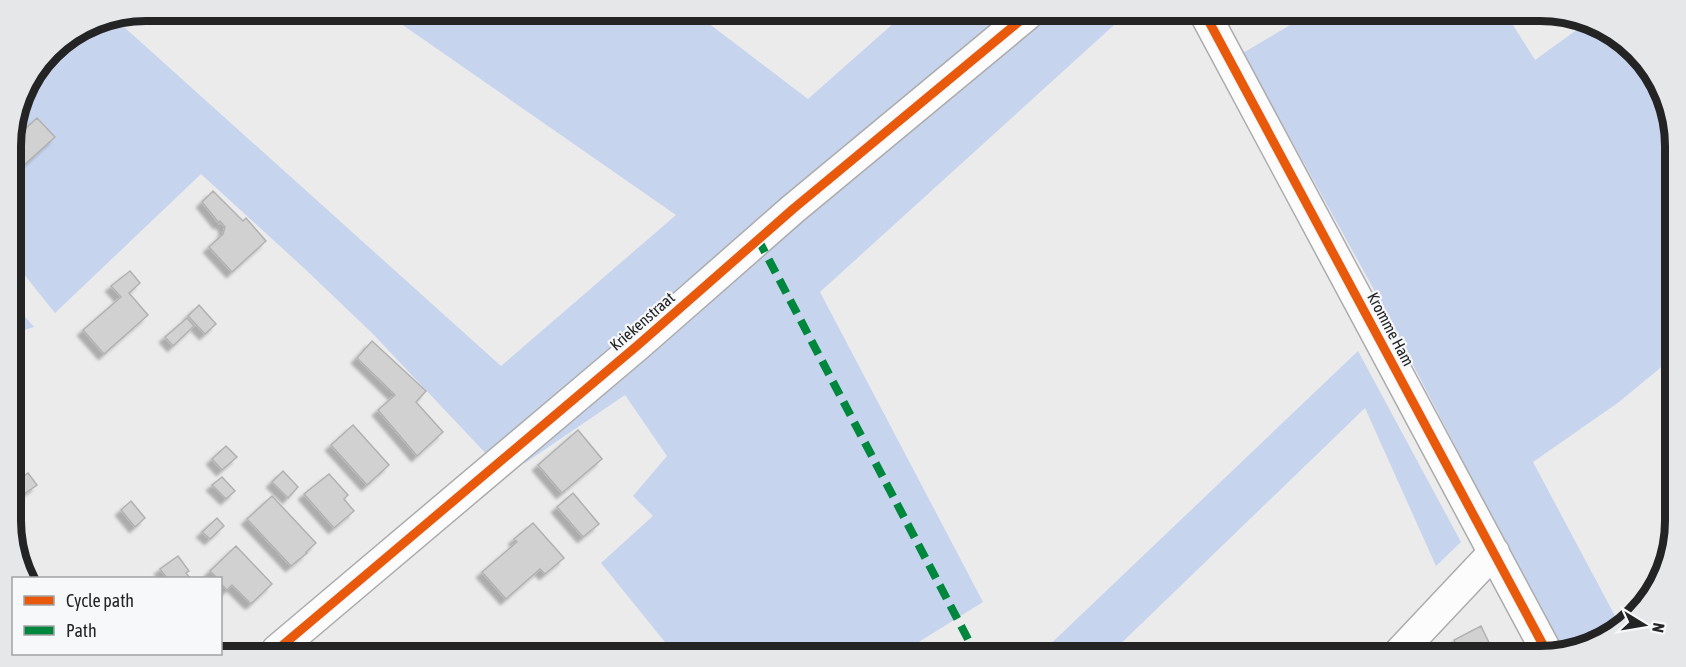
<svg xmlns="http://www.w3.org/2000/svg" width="1686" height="667" viewBox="0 0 1686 667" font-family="'Asap Condensed',sans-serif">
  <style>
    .green { fill: #c6d4ee }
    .building { fill: #d1d1d1; stroke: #b1b1b1; stroke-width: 1.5; filter: url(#shadow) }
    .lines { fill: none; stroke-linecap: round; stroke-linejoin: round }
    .street-casing { stroke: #acacac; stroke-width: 33 }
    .street { stroke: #fcfcfc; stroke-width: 30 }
    .quiet { stroke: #00873e; stroke-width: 8; stroke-dasharray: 15 8; stroke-linecap: butt }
    .cycleway-casing { stroke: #f7f8fa; stroke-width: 13 }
    .cycleway { stroke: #e8590c; stroke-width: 9 }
    .labels { text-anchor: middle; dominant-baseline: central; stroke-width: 4.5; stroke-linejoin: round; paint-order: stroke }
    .street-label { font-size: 16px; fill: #242425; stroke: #f7f8fa }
    .rim { fill: none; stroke: #242425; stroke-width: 8 }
  </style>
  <defs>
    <filter id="shadow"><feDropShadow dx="-5.5" dy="5.5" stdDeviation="1.5" flood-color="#0004"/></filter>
  </defs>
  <rect width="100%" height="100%" fill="#ebebec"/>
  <path class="green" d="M384,12L695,13L808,99L904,14L1125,15L820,292L983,602L901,653L673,652L601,563L653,516L633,496L667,456L625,395L525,463L492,460L373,334L305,269L201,174L55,313L15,263L12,264L11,137L25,86L56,44L94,21L113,17L501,366L676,215Z
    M1305,16L1508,17L1535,60L1589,21L1642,57L1674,128L1671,359L1619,402L1533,462L1622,629L1562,651L1372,286L1243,53Z
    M12,302L34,327L12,334Z
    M1358,351L1461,542L1436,566L1365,408L1110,654H1040Z"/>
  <path class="building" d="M37,118L55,137L11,177V142Z
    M213,191L243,221L246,218L266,241L232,272L209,247L223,234L225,227L220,221L219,223L202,202Z
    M130,271L140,283L129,293L148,315L104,354L83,330L121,297L111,286Z
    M199,305L216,324L205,334L188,316Z
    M187,318L194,326L173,346L165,337Z
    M372,341L426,391L416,402L443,432L417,456L378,410L395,395L357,358Z
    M353,425L389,465L367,485L331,445Z
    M578,430L602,459L562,493L538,465Z
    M226,446L237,457L222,470L212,459Z
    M283,471L298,487L288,498L272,482Z
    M28,473L37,485L21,496L13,484Z
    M329,474L348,495L344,499L354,511L334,528L304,494Z
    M222,477L235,491L226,499L212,485Z
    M573,493L599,524L583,537L557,507Z
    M272,496L316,543L306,552L307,553L291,566L247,519Z
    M131,501L145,518L135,527L121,510Z
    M217,518L224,526L210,539L202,532Z
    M533,523L564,558L545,574L540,569L506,599L482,572L517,542L514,539Z
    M236,546L272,584L252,603H250L232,585L227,590L220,583V578H217L210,571Z
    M178,556L189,571L186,573L190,578H167L160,569Z
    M1481,626L1494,653L1487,656H1462L1454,640Z"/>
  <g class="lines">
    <g class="street-casing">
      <path id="street" d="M1206,16L1549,656
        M277,650L638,345L793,209L1027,15
        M1397,655L1494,552"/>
    </g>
    <use href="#street" class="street"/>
    <path class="quiet" d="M758,239L970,643L960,653"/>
    <g class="cycleway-casing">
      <path id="cycleway" d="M1206,16L1549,656
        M277,650L638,345L793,209L1027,15"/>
    </g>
    <use href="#cycleway" class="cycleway"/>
  </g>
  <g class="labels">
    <g class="street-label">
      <text transform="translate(642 321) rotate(-41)">Kriekenstraat</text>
      <text transform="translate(1391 329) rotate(62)">Kromme Ham</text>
    </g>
  </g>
  <path d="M0 0H1686V667H0ZM146 21H1540A125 125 0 0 1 1665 146V521A125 125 0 0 1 1540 646H146A125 125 0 0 1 21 521V146A125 125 0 0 1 146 21Z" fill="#e6e7e9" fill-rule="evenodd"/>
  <path class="rim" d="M146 21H1540A125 125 0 0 1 1665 146V521A125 125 0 0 1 1540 646H146A125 125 0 0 1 21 521V146A125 125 0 0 1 146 21Z"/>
  <rect x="12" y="577" width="210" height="78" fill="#f7f8fa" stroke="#a3a3a5" stroke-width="1.5"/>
  <rect x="24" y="596" width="30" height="9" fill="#e8590c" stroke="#a3a3a5" stroke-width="1.5"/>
  <text x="66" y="607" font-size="18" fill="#242425">Cycle path</text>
  <rect x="24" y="626" width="30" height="9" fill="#00873e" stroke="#a3a3a5" stroke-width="1.5"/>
  <text x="66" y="637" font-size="18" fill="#242425">Path</text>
  <g transform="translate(1644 625) rotate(101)" stroke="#f7f8fa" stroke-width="4.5" paint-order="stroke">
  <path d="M0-4.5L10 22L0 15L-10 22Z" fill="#242425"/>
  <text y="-9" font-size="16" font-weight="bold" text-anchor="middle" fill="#242425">N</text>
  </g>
</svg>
